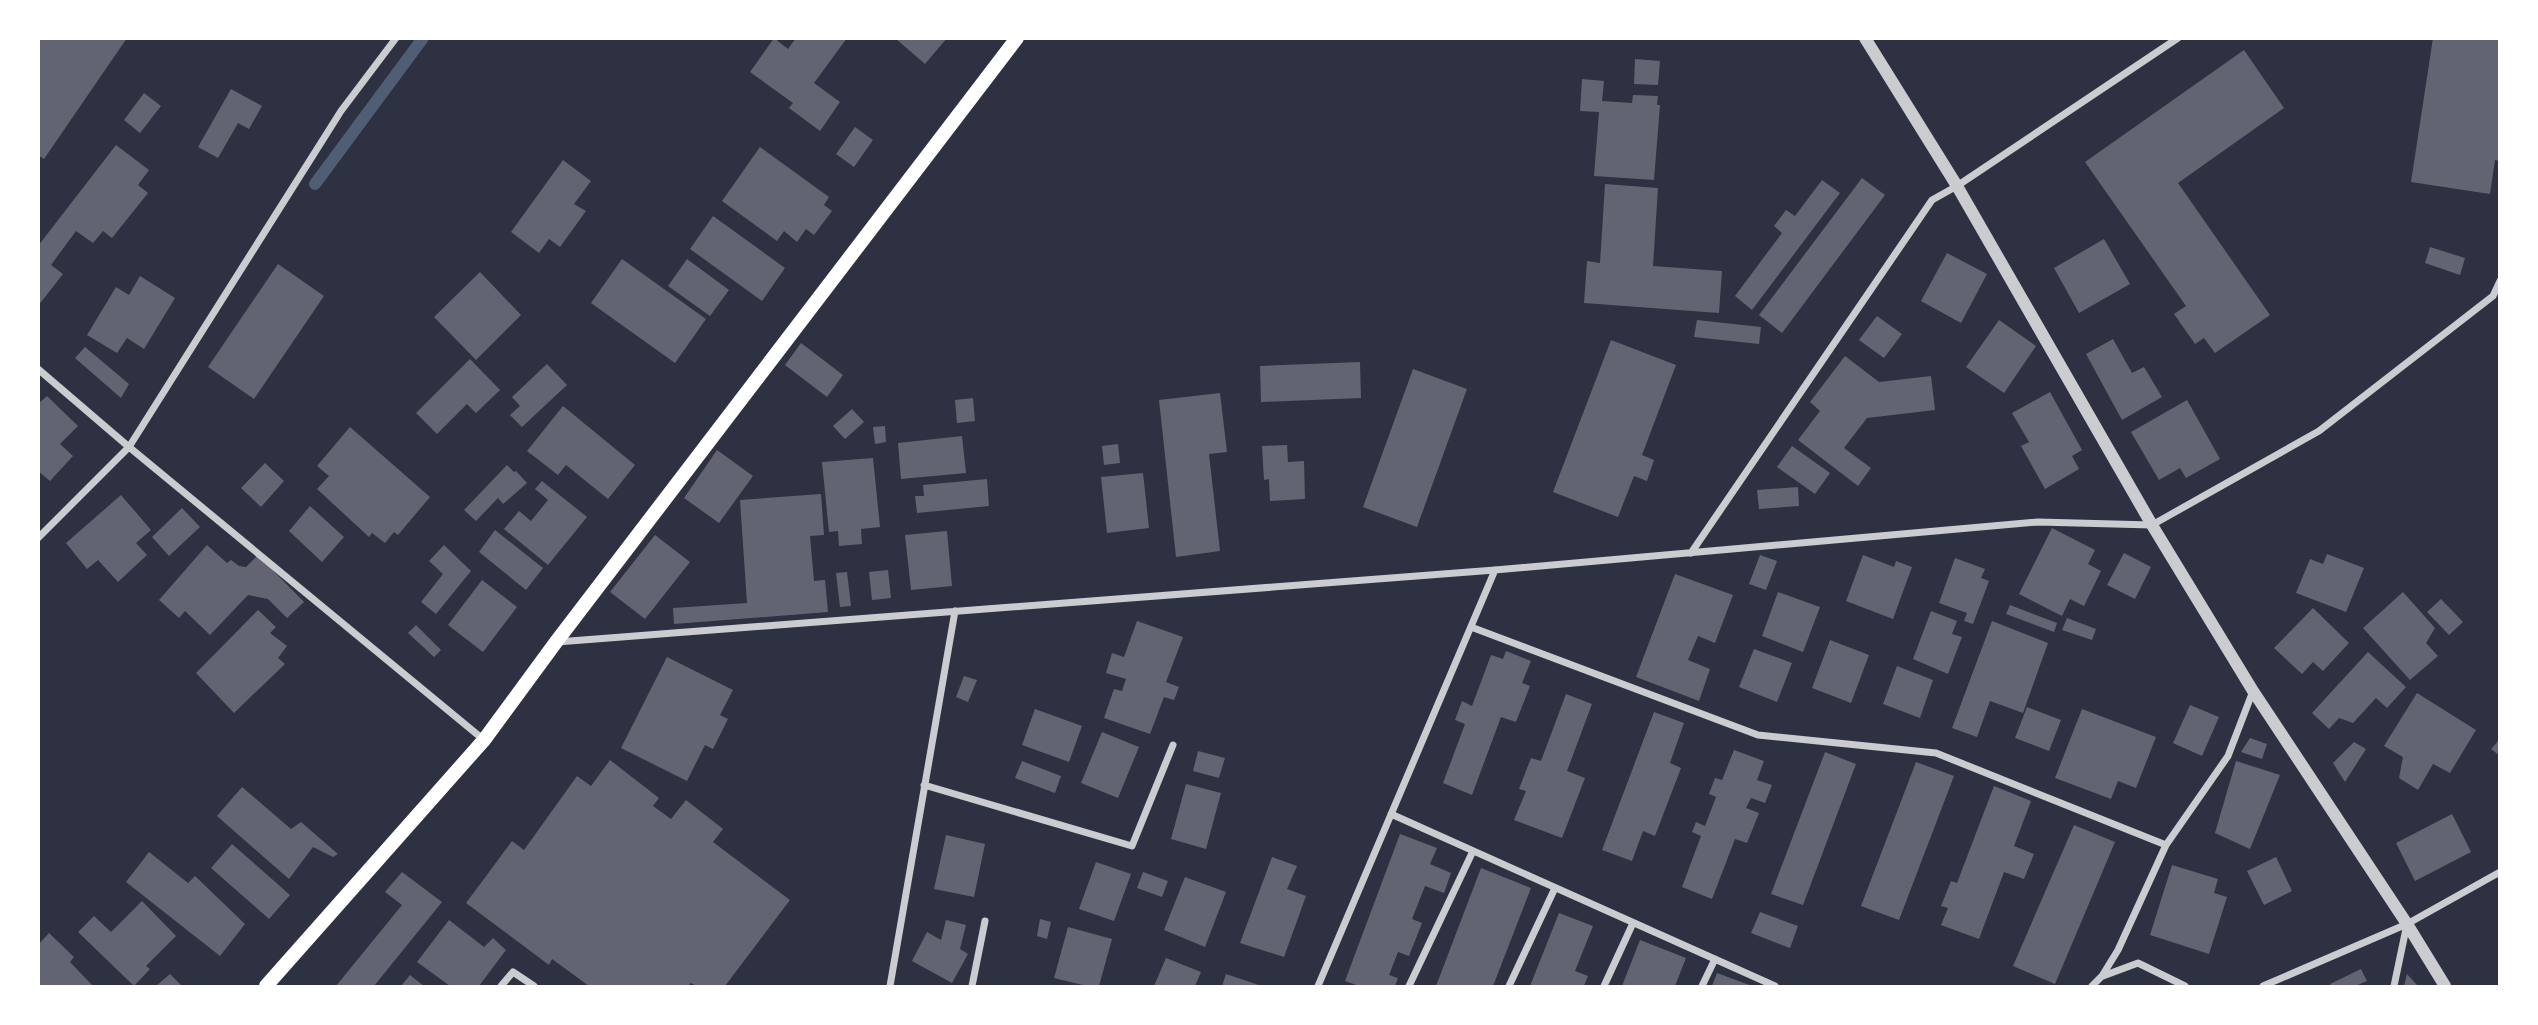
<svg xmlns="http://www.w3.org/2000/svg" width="2538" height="1025" viewBox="0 0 2538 1025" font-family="'PT Sans',sans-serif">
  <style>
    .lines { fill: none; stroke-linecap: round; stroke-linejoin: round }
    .stream { stroke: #4f5d75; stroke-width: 12 }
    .building { fill: #626471 }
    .minor { stroke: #caccd0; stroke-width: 7 }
    .tertiary { stroke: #caccd0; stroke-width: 12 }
    .secondary { stroke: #fff; stroke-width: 14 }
  </style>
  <rect width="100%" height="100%" fill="#2d3142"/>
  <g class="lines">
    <path class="stream" d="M315,184L423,38"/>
  </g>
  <path class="building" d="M38,38H127L44,159L38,155Z
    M774,38L788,49L796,38H847L814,83L840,102L820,131L789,108L793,103L750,72Z
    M895,38H947L925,64Z
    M2433,38H2500V161L2495,160L2490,194L2411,182Z
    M2244,50L2284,108L2178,183L2270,315L2215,353L2204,338L2195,344L2174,314L2186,306L2085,162Z
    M1635,59L1660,61L1658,85L1634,84Z
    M1582,79L1604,81L1602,101L1632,103L1633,95L1658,96L1657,105H1660L1654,180L1594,176L1599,112L1580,111Z
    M231,89L262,106L249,129L238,123L218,158L198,147Z
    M144,93L161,106L140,133L124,120Z
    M855,127L873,140L854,167L836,154Z
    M116,145L149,170L138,185L148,193L112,238L103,231L93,243L76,231L51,265L63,274L38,306V246Z
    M760,147L829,197L824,205L832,211L814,235L806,229L797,242L784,231L777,241L722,201Z
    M563,160L591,181L574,204L586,211L560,247L549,239L539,253L511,232Z
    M1862,178L1885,195L1782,333L1759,315Z
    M1822,180L1840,193L1752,310L1735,296L1782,233L1774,226L1786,210L1795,216Z
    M1605,184L1658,188L1653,266L1722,271L1719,313L1584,303L1587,261L1600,263Z
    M713,216L785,268L762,301L690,249Z
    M2104,239L2130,284L2079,313L2054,268Z
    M2430,247L2465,258L2460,275L2425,263Z
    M1947,253L1987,274L1961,323L1921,301Z
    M622,259L706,319L675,363L591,303Z
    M687,259L729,290L710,316L668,286Z
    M278,264L324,296L254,399L208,367Z
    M480,272L521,315L476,360L434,317Z
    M140,276L175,298L144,349L127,338L117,353L87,335L116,287L129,295Z
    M1877,316L1902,334L1884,358L1859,340Z
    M1697,320L1761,327L1759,344L1694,337Z
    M1999,320L2036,346L2004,393L1966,367Z
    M2113,339L2132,373L2144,367L2162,397L2122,420L2086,354Z
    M1611,340L1676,365L1642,455L1654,460L1647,481L1634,476L1618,517L1553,492Z
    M801,343L843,375L827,397L785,365Z
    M85,347L129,384L121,398L75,358Z
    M1845,356L1879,382L1931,376L1935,410L1867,418L1844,448L1871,468L1858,486L1798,440L1820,411L1810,402Z
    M470,359L500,390L476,413L467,404L437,434L416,413Z
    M1360,362L1361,398L1261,402L1260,366Z
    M547,364L567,385L522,427L510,415L520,406L512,397Z
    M1413,369L1467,389L1417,527L1363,507Z
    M2050,392L2082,450L2072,456L2079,469L2045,489L2021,446L2029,442L2012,413Z
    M1220,393L1227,452L1209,454L1220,551L1176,557L1159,400Z
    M47,396L78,426L60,444L73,456L50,481L38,471V404Z
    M973,398L975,421L957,423L955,400Z
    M2187,400L2220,459L2186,478L2180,468L2159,480L2131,432Z
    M563,406L635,465L608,499L566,465L558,475L527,451Z
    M852,409L864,422L845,439L833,426Z
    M885,426L886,442L875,444L873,427Z
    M350,427L430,497L398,535L394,532L385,543L372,533L369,537L317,489L329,476L317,466Z
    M962,436L966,473L901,479L898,443Z
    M1118,444L1120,463L1104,465L1102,446Z
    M1287,445L1288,462L1304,461L1305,499L1270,501L1269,479L1264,480L1262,446Z
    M1792,446L1830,473L1815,494L1777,467Z
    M717,450L753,476L719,523L684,498Z
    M873,458L880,527L861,529L862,544L839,546L838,531L829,532L822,462Z
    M265,463L284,481L261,507L241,488Z
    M507,465L514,472L516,471L527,483L503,504L498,498L476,521L464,510Z
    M1143,473L1149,528L1107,533L1101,477Z
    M987,479L989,506L917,513L915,496H924L923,485Z
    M542,481L587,517L548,565L504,529L519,511L531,521L548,500L535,489Z
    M1798,487L1799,506L1759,509L1757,490Z
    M821,494L824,535L810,536L814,581L825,580L828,612L674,624L673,608L747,603L740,500Z
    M121,495L151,530L136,543L147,555L118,582L98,560L87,569L66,543Z
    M310,506L344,537L322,562L289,531Z
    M182,508L200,527L169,556L152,537Z
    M2052,528L2095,550L2088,564L2101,571L2084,606L2070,599L2062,616L2019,594Z
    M495,530L543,568L526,590L479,552Z
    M947,531L952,586L911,590L905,535Z
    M655,535L690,562L645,619L610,592Z
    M207,545L227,563L231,560L239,566L246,567L258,555L304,602L287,618L268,599L248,595L210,635L185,611L179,618L159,600Z
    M444,545L471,571L436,614L421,602L443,574L429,561Z
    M2124,553L2151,567L2135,599L2107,585Z
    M2327,554L2364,568L2346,612L2296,593L2310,559L2323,564Z
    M1760,555L1777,561L1766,590L1749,584Z
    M1863,555L1894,567L1896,561L1912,567L1893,619L1846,601Z
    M1955,558L1985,569L1981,578L1989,581L1973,624L1964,621L1967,613L1939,603Z
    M888,570L891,598L872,600L869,572Z
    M847,572L851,606L840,607L836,573Z
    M1675,574L1733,595L1715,643L1698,636L1688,660L1710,669L1699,701L1636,677Z
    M482,580L517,607L483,652L448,625Z
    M1778,592L1820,607L1803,652L1762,636Z
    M2403,592L2435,628L2426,643L2438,656L2410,680L2363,628Z
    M2441,599L2463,622L2449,635L2427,612Z
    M2010,605L2057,623L2054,632L2006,614Z
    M2313,608L2349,643L2323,671L2313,662L2302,674L2274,648Z
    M258,610L276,627L270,633L287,646L278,658L285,664L234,713L196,673Z
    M1931,611L1957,621L1952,634L1962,637L1948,674L1913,659Z
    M2067,618L2096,629L2092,640L2062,630Z
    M1137,621L1183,637L1166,682L1179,687L1174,700L1164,697L1150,734L1104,718L1114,689L1122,691L1126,679L1106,673L1112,653L1124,657Z
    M1992,621L2048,643L2023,713L1990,701L1977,737L1952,728Z
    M416,625L441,650L434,657L408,633Z
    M1830,640L1869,655L1851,703L1812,688Z
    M1754,649L1792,663L1777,702L1739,687Z
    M1506,651L1531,661L1522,683L1530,686L1516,722L1501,717L1472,795L1443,783L1465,724L1455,720L1462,701L1472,706L1491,655L1503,659Z
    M2368,652L2406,687L2387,708L2376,698L2353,723L2339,718L2329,729L2312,713Z
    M667,657L733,690L720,715L728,719L713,749L705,745L687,781L621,748Z
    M1897,666L1933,680L1920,718L1883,704Z
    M964,676L977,680L968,702L956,697Z
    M2417,693L2476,730L2450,773L2433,764L2418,790L2399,778L2403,757L2384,746Z
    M1566,694L1592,704L1567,771L1585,778L1562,838L1514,820L1526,791L1519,789L1531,758L1541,761Z
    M2190,705L2219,717L2202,756L2173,743Z
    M2027,707L2061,720L2049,751L2015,738Z
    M1035,709L1082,726L1069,762L1022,745Z
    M2082,709L2156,737L2136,788L2118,781L2111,799L2055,778Z
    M1654,712L1684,723L1670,763L1681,768L1655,836L1643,831L1632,861L1602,850Z
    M1102,732L1139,747L1118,798L1081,783Z
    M2250,738L2267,744L2262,759L2241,752Z
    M2500,739V756L2491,749Z
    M2354,742L2366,749L2345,782L2333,763Z
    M1734,750L1764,761L1757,780L1772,785L1765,803L1751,798L1746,808L1759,813L1747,843L1735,839L1712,899L1682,887L1701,836L1692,832L1696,822L1705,826L1716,797L1709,794L1715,778L1722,780Z
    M1198,751L1225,758L1219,778L1193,771Z
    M1825,752L1856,764L1803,905L1771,894Z
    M610,760L659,798L653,806L671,819L686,800L723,829L713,842L790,900L725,986H696L691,983L688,986H589L552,959L549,965L466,903L512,841L524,850L577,776L591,786Z
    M1022,761L1061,776L1055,793L1015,778Z
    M2236,761L2280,775L2250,849L2215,833Z
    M1916,762L1954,776L1899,920L1861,906Z
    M1186,784L1221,793L1206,849L1171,839Z
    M1994,786L2031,801L2014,846L2034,854L2024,879L2004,872L1979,939L1941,925L1948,908L1941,906L1951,881L1957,883Z
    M242,787L291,829L301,822L338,854L333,857L313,847L289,879L217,816Z
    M2452,814L2471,852L2415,881L2396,843Z
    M2074,825L2115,842L2055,984L2013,966Z
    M1400,834L1437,848L1430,864L1451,873L1444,893L1425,886L1412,919L1422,923L1409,956L1398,952L1389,975L1398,978L1395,986H1359L1345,981Z
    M946,835L985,844L974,897L934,889Z
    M232,844L290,895L269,919L211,868Z
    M149,852L188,883L195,876L245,924L220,956L126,882Z
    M1272,857L1297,866L1287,889L1306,896L1284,957L1240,943Z
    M2276,857L2292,891L2264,905L2247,871Z
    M1096,862L1131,874L1114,921L1079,909Z
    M2172,865L2218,879L2214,893L2227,897L2209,954L2150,935Z
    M1481,868L1531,888L1493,986H1436Z
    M402,872L442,902L374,986H336L402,905L385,892Z
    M1143,872L1168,881L1162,897L1137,888Z
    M1185,877L1226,892L1205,947L1164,930Z
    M142,901L176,936L146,966L150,969L134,986L78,932L94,916L111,932Z
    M1760,912L1798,926L1790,948L1751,933Z
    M1559,913L1593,926L1575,971L1588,976L1584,986H1530Z
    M1040,919L1051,922L1047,939L1037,936Z
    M449,920L484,947L493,938L506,950L479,986H450L417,962Z
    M946,920L966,925L960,949L968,954L952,983L912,961L927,932L941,940Z
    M1068,927L1112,939L1099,986H1087L1054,978Z
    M49,933L74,957L70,962L93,986H38V945Z
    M1640,940L1686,958L1675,986H1622Z
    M1166,958L1201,972L1195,986H1154Z
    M2361,969L2367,981L2355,986H2331L2330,984Z
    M1717,973L1752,986H1712Z
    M170,974L182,986H156Z
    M1226,974L1262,986H1222Z
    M2407,974L2418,986H2404Z
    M410,975L424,986H401Z"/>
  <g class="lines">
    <path class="minor" d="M38,369L129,447L484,740
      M38,538L129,447L341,111L396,38
      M1691,553L1932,200L1957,186L2178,38
      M1471,627L1758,735L1936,753L2166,845
      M557,642L1495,570L2038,522L2152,525L2319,431L2493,296L2500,281
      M924,785L1132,846L1173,745
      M1391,814L1775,986
      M2103,976L2138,963L2185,986
      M501,986L513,972L534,986
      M890,986L955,611
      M972,986L985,921
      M1318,986L1495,570
      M1409,986L1473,851
      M1509,986L1555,888
      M1604,986L1633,923
      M1702,986L1715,959
      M2092,986L2102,976L2118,950L2166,845L2228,756L2253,691
      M2263,986L2407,924L2500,872
      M2394,986L2407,924"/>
    <path class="tertiary" d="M1865,38L1957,186L2152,525L2253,691L2407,924L2445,986"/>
    <path class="secondary" d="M266,986L484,740L556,642L1017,38"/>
  </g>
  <rect width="2538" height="1025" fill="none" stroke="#ffffff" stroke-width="80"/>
</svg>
